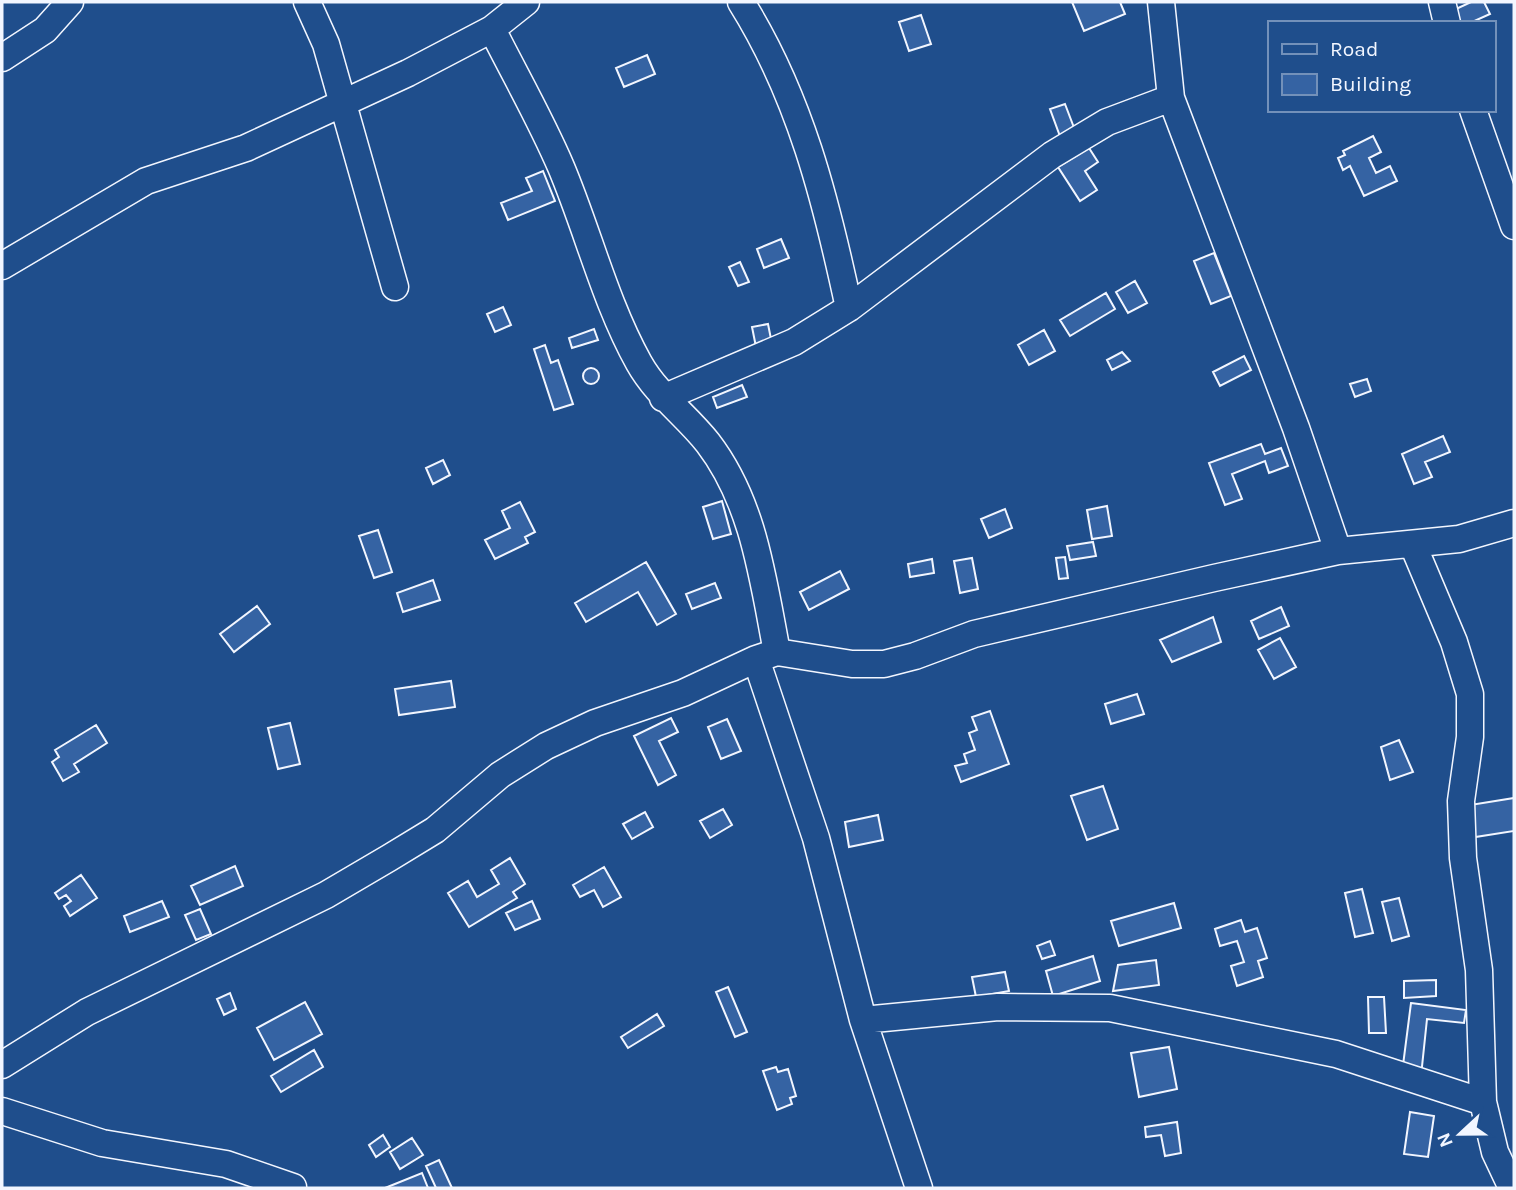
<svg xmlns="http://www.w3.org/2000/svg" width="1516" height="1190" viewBox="0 0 1516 1190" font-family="Karla,sans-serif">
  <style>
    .building { fill: #3563a3; stroke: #f2f6ff; stroke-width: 2 }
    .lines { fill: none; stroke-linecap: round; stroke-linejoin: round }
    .minor-casing { stroke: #f2f6ff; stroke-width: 29 }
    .minor { stroke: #1f4e8c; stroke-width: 26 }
  </style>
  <rect width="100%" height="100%" fill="#1f4e8c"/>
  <path class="building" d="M1072,2H1120L1125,14L1084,31Z
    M1471,2H1484L1490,14L1470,23H1447L1443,15Z
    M921,15L931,44L909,51L899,22Z
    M647,55L655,74L624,87L616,68Z
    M1065,104L1076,133L1061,139L1050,109Z
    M1373,136L1381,152L1369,158L1376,173L1390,166L1397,181L1364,196L1350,166L1343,170L1338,158L1345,155L1343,151Z
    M1089,148L1098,162L1085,171L1097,190L1080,201L1058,167Z
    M543,171L555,201L508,220L501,203L532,191L526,178Z
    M781,239L789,258L764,268L757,249Z
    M1214,253L1231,296L1211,304L1194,261Z
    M740,262L749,282L738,286L729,267Z
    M1135,281L1147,303L1128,313L1116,292Z
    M1106,293L1115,309L1070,336L1060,320Z
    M503,307L511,325L495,332L487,314Z
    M768,324L773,349L757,352L752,327Z
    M594,329L598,340L572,348L569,338Z
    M1044,330L1055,351L1029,365L1018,345Z
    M545,345L551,363L558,360L573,404L554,410L534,349Z
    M1122,352L1130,361L1112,370L1107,360Z
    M1244,356L1251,370L1220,386L1213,372Z
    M583 376a8 8 0 1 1 16 0a8 8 0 1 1-16 0Z
    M1367,379L1371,391L1355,397L1350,384Z
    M742,385L747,397L717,408L713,397Z
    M1443,436L1450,452L1425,462L1432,477L1414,484L1402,454Z
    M1261,444L1265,454L1281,448L1288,466L1269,473L1265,461L1232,474L1242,499L1225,505L1209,463Z
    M443,460L450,475L433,484L426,468Z
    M722,501L731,534L713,539L703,507Z
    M520,502L535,532L525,537L528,543L495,559L485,540L510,528L502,511Z
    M1107,506L1112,536L1092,539L1087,510Z
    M1005,509L1012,528L989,538L981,519Z
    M378,530L392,572L374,578L359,536Z
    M1093,542L1096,556L1070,560L1067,546Z
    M1065,557L1068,578L1059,579L1056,558Z
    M972,558L978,589L960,593L954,561Z
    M932,559L934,573L910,577L908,564Z
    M646,562L676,614L657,625L638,592L586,622L575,603Z
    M840,571L849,589L809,610L800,592Z
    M433,580L440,600L403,612L397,593Z
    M715,583L721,598L692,609L686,594Z
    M257,606L270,624L234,652L220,634Z
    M1281,607L1289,626L1259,639L1251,621Z
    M1213,617L1221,642L1172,662L1160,640Z
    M1280,638L1296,667L1274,679L1258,650Z
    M451,681L455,707L399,715L395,689Z
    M1137,694L1144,714L1111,724L1105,704Z
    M990,711L1009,764L961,782L955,766L967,763L964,754L975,750L969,733L977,730L972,717Z
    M671,718L678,732L659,741L676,775L658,785L634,736Z
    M727,719L741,751L721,759L708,727Z
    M290,723L300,764L278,769L268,728Z
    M96,725L107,743L74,764L79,772L63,781L52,762L59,757L55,750Z
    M1399,740L1413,772L1390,780L1381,747Z
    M1103,786L1118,829L1087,840L1071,796Z
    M1514,798V831L1469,838L1464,806Z
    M723,809L732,825L710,838L700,821Z
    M645,812L653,827L632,839L623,824Z
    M878,815L883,840L849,847L845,822Z
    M510,858L525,884L513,892L517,898L469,927L448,893L468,881L477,897L499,884L491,870Z
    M235,866L243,886L200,905L191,886Z
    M604,867L621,897L603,907L594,890L580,897L573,885Z
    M81,875L97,898L70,916L64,906L71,901L66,895L59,899L55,893Z
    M1362,889L1373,933L1355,937L1345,893Z
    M1399,898L1409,936L1392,941L1382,902Z
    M162,901L169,917L130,932L124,916Z
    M532,901L540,919L515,930L506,913Z
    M1174,903L1181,928L1119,946L1111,921Z
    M200,909L211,934L196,940L185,915Z
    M1241,920L1245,932L1257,928L1267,958L1258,961L1263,977L1237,986L1231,966L1244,962L1237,941L1220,946L1215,929Z
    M1050,941L1055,955L1042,959L1037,946Z
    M1093,956L1100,981L1053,996L1046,971Z
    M1156,960L1159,985L1113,991L1118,965Z
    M1005,972L1009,991L976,997L972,977Z
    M1436,980V996L1404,998V981Z
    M728,987L747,1032L735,1037L716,992Z
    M230,993L236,1009L224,1015L217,999Z
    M1368,997H1384L1386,1033H1369Z
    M305,1002L322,1034L274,1060L257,1028Z
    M1411,1003L1466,1010L1464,1023L1427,1019L1421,1076L1402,1073Z
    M657,1014L664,1026L628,1048L621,1037Z
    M1169,1047L1177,1089L1139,1097L1131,1053Z
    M314,1050L323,1067L281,1092L271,1076Z
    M776,1067L778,1072L788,1069L796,1096L790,1098L792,1104L777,1110L763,1071Z
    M1410,1112L1434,1116L1428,1157L1404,1154Z
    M1177,1122L1181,1153L1165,1156L1161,1135L1146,1137L1145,1127Z
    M383,1135L390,1147L376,1157L369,1145Z
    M412,1138L423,1155L400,1169L390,1152Z
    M439,1160L452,1188H436L426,1166Z
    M422,1173L428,1188H385Z"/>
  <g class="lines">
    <g class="minor-casing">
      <path id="minor" d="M307,2L326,44L395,287
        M741,2C800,96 826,200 849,308
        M1161,2L1171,98L1296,428L1338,551
        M1442,2L1447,23
        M492,29C515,75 541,120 561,167C588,231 605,302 639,363C657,395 686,415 708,443C754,503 763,580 777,652
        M2,58L45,30L70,2
        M1473,110L1514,226
        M2,266L146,181L246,148L408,73L492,29L526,2
        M663,398L794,342L849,308L1052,155L1107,122L1171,98
        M1413,545L1454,642L1470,694V737L1461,801L1463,858L1479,970L1483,1102L1495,1152L1512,1188
        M756,659L816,838L863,1020L919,1188
        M863,1020L998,1007L1110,1008L1336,1054L1483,1102
        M2,1065L87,1012L326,895L389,858L435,830L500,775L546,746L595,723L683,693L756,659L777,652L852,664H884L915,656L974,634L1214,578L1338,551L1459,539L1514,523
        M2,1111L102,1143L226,1164L293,1187"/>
    </g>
    <use href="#minor" class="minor"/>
  </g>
  <rect width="1516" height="1190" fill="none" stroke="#f2f6ff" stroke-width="7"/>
  <rect x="1268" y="21" width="228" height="91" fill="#1f4e8c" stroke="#7391ba" stroke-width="2"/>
  <rect x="1282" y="44" width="35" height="10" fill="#1f4e8c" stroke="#7391ba" stroke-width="2"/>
  <text x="1330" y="56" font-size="21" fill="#f2f6ff">Road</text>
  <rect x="1282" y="74" width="35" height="21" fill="#3563a3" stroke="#7391ba" stroke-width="2"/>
  <text x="1330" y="91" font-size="21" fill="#f2f6ff">Building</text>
  <g transform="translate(1460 1134) rotate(248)" stroke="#1f4e8c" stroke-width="5" paint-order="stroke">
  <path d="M0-5L12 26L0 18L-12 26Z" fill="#f2f6ff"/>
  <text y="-10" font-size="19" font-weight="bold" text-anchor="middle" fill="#f2f6ff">N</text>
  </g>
</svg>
